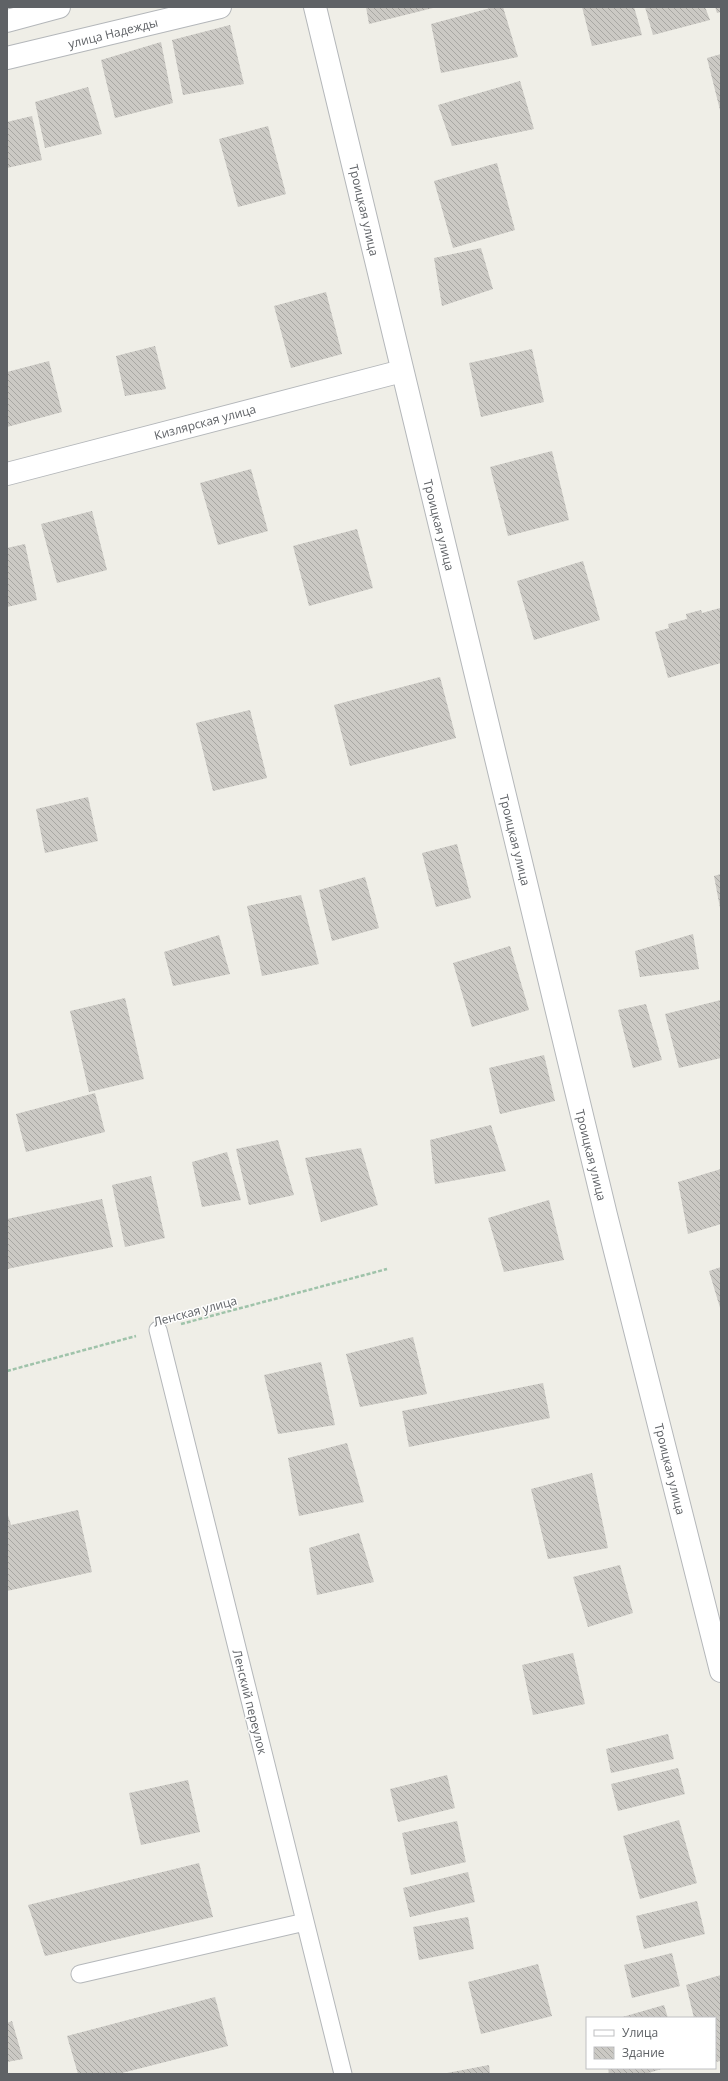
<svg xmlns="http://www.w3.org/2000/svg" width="728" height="2081" viewBox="0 0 728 2081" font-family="'Open Sans',sans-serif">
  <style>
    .building { fill: url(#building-back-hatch) }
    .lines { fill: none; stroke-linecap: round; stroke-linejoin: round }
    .service-casing { stroke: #b4b7ba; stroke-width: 19 }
    .minor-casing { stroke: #b4b7ba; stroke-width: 24 }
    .path { stroke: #9fc3aa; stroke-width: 2.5; stroke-dasharray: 4 2; stroke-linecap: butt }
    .service { stroke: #fff; stroke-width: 17 }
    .minor { stroke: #fff; stroke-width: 22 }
    .labels { text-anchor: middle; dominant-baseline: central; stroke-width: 3; stroke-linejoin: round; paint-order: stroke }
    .street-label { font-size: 12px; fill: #5f6266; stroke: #fff }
  </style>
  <defs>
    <pattern id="building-back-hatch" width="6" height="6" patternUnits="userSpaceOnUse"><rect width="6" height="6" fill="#cbc9c4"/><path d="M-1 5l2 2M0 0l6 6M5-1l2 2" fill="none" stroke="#a8a7a3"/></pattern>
  </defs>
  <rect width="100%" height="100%" fill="#efeee7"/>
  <path class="building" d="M366,7H433V8L369,24Z
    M494,7H503L518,57L441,73L431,24Z
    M582,7H634L642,35L592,46Z
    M645,7H705L710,20L653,35Z
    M715,7H721V12L717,13Z
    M230,25L244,84L183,95L172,40Z
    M161,42L173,103L115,118L101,60Z
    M721,54V110H720L707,58Z
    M520,81L534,129L452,146L438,105Z
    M88,87L102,134L45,148L35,102Z
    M32,116L42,160L7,168V122Z
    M268,126L286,194L238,207L219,139Z
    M497,163L515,230L453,248L434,181Z
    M481,248L493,289L442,306L434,258Z
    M326,292L342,354L291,368L274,306Z
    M155,346L166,389L125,396L116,356Z
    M532,349L544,402L481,417L469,363Z
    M49,361L62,412L7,427V372Z
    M552,451L569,520L508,536L490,467Z
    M251,469L268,531L218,545L200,483Z
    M92,511L107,570L57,583L41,524Z
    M357,529L373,588L309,606L293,546Z
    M25,544L37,600L7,607V548Z
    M583,561L600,620L534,640L517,581Z
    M720,608L721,663L668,678L655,632L669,628L668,624L687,619L686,614L701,610L702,613Z
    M440,677L456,738L350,766L334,705Z
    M250,710L267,778L213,791L196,723Z
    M88,797L98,841L45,853L36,809Z
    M457,844L471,898L436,907L422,853Z
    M721,874V908H720L714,876Z
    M365,877L379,928L332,941L319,890Z
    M301,895L319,964L262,976L247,906Z
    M693,934L699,969L640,977L635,951Z
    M219,935L230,974L173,986L164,952Z
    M510,946L529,1010L472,1027L453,963Z
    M125,998L144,1079L89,1092L70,1011Z
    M721,1000V1058L679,1068L665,1014Z
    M646,1004L662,1060L633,1068L618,1010Z
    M544,1055L555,1101L500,1114L489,1068Z
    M95,1093L105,1132L26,1152L16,1114Z
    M491,1125L506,1171L435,1184L430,1140Z
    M278,1140L294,1195L249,1205L236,1149Z
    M361,1148L378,1205L321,1222L305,1158Z
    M227,1152L241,1200L202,1207L192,1162Z
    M721,1169V1224L688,1234L678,1182Z
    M151,1176L165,1238L125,1247L112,1185Z
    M102,1199L113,1247L7,1269V1219Z
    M549,1200L564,1260L504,1272L488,1218Z
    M721,1267V1311L709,1271Z
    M413,1337L427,1394L360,1407L346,1354Z
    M321,1362L335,1425L278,1434L264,1375Z
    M543,1383L550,1418L409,1447L402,1411Z
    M347,1443L364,1502L299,1516L288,1458Z
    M592,1473L608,1548L548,1559L531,1489Z
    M78,1510L92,1572L7,1591V1512L11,1525Z
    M359,1533L374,1582L317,1595L309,1548Z
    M620,1565L633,1613L588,1627L573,1577Z
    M573,1653L585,1704L533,1715L522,1665Z
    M668,1734L674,1759L611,1773L606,1749Z
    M678,1768L685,1794L618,1811L611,1784Z
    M447,1775L455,1808L398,1822L390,1789Z
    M188,1780L200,1832L141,1845L129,1793Z
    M679,1820L697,1883L640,1899L623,1836Z
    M457,1821L466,1862L411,1875L402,1833Z
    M199,1863L213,1917L45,1956L28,1905Z
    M468,1872L475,1902L410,1917L403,1888Z
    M697,1901L705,1934L644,1949L636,1916Z
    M468,1917L474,1949L419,1960L413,1927Z
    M672,1953L680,1986L632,1998L624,1965Z
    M538,1964L552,2016L481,2034L468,1982Z
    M721,1975V2061L715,2062V2018H694L686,1985Z
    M215,1997L228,2046L118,2074H78L67,2036Z
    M664,2005L668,2018H619Z
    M12,2021L23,2059L7,2062V2023Z
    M489,2065L490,2074H447V2073Z
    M608,2068H665L645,2074H609Z"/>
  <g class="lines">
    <g class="service-casing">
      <path id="service" d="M158,1330L343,2074
        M80,1974L305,1922"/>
    </g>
    <g class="minor-casing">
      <path id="minor" d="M315,7L606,1215L721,1671
        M7,21L59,7
        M7,58L220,7
        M7,474L402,371"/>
    </g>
    <path class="path" d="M181,1324L387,1269
      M7,1371L136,1336"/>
    <use href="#service" class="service"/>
    <use href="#minor" class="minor"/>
  </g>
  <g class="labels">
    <g class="street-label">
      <text transform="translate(113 33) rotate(-14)">улица Надежды</text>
      <text transform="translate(364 210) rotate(77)">Троицкая улица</text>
      <text transform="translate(205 422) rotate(-15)">Кизлярская улица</text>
      <text transform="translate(439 525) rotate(76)">Троицкая улица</text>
      <text transform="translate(515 840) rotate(76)">Троицкая улица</text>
      <text transform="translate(591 1155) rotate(76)">Троицкая улица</text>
      <text transform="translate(195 1311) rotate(-15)">Ленская улица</text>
      <text transform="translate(670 1469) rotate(76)">Троицкая улица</text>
      <text transform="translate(250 1702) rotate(76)">Ленский переулок</text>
    </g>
  </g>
  <rect width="728" height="2081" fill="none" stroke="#5f6266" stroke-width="16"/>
  <rect x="586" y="2017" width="130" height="52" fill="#ffffff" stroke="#bfc0c2"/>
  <rect x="594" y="2030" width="20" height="6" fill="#ffffff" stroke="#bfc0c2"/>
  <text x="622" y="2037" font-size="12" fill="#5f6266">Улица</text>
  <rect x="594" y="2047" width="20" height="12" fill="url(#building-back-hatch)" stroke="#bfc0c2"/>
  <text x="622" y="2057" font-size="12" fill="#5f6266">Здание</text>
</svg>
